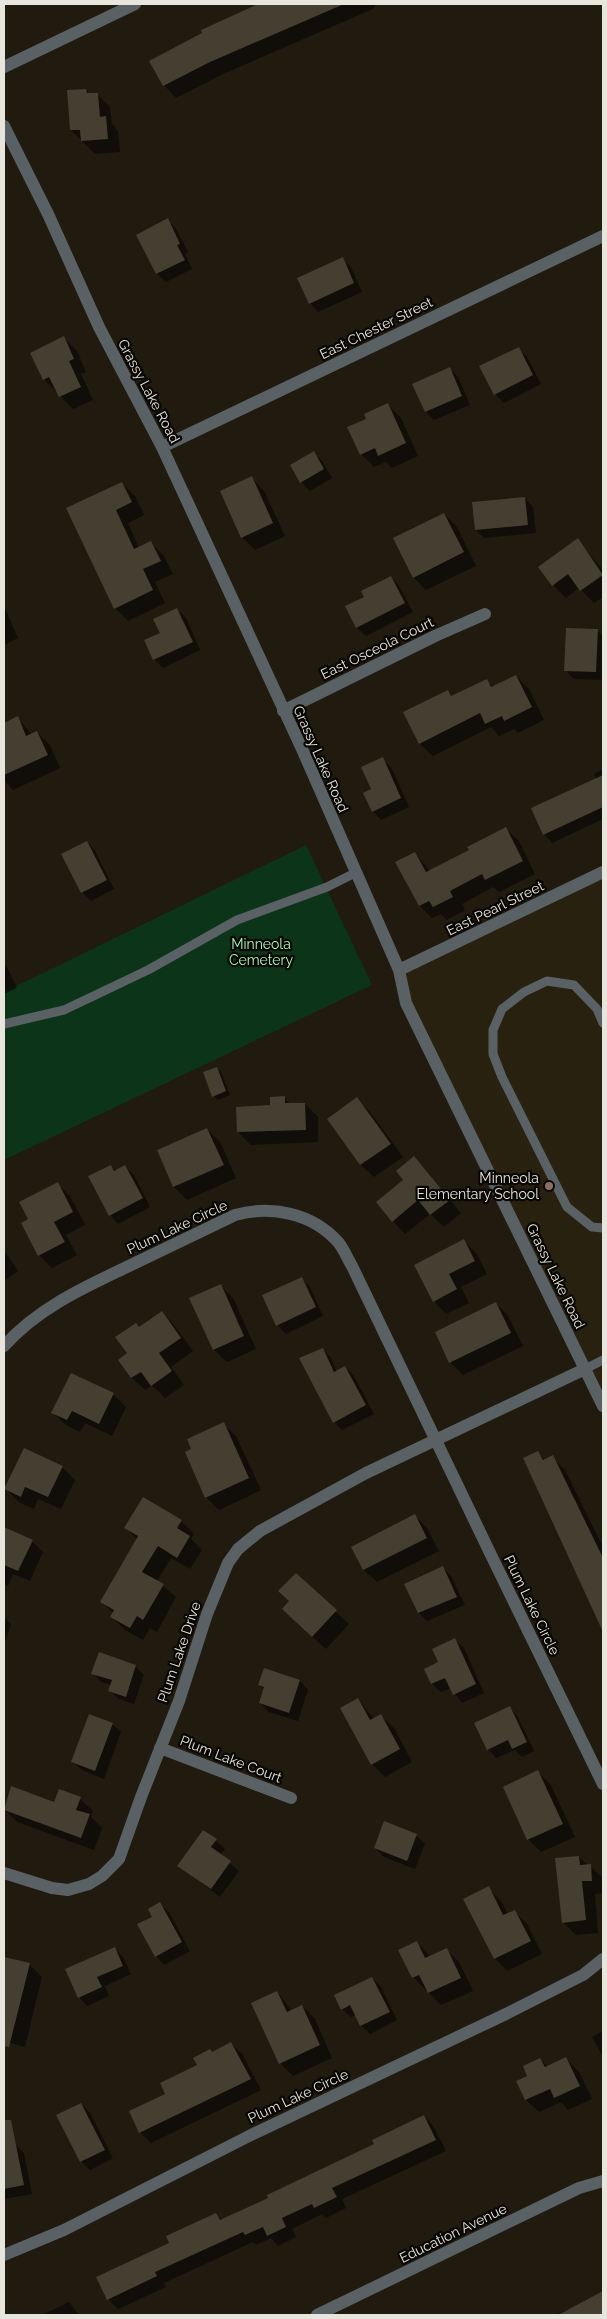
<svg xmlns="http://www.w3.org/2000/svg" width="607" height="2319" viewBox="0 0 607 2319" font-family="Raleway,sans-serif">
  <style>
    .built { fill: #29210f }
    .green { fill: #0c3419 }
    .shadow { fill: #0007 }
    .building { fill: #453f32 }
    .lines { fill: none; stroke-linecap: round; stroke-linejoin: round }
    .service { stroke: #5a6164; stroke-width: 9 }
    .minor { stroke: #5a6164; stroke-width: 12 }
    .tertiary { stroke: #5a6164; stroke-width: 12 }
    .education-dot { fill: #8d6e63; stroke: #080603; stroke-width: 2 }
    .labels { text-anchor: middle; dominant-baseline: central; stroke-width: 4.5; stroke-linejoin: round; paint-order: stroke }
    .street-label { font-size: 14px; fill: #e8e5dd; stroke: #080603 }
    .park-label { font-size: 14px; fill: #a8fab9; stroke: #080603 }
    .poi-label { font-size: 14px; fill: #e8e5dd; stroke: #080603; text-anchor: end }
  </style>
  <rect width="100%" height="100%" fill="#201a0f"/>
  <path class="built" d="M603,872V1406L406,1003L399,970Z"/>
  <path class="green" d="M306,845L372,985L4,1160V992Z"/>
  <path class="shadow" d="M261,4H378L374,6L375,8L223,74L176,98L164,85L204,34L202,30Z
    M86,90L90,94H97L110,107L112,124L118,131L120,152L95,154L71,130Z
    M168,220L176,229L188,252L185,254L192,269L166,282L157,274L137,235Z
    M342,259L351,267L362,292L318,312L310,303Z
    M64,338L77,351L86,372L81,374L93,400L73,409L44,379L32,353Z
    M518,348L527,357L541,384L504,403L495,394Z
    M450,369L458,377L470,405L434,420L426,412L414,384Z
    M388,405L401,418L418,456L392,468L386,462L374,467L361,454L368,419Z
    M313,452L322,461L332,478L310,491L301,482Z
    M252,478L264,491L285,536L255,550L242,537Z
    M122,483L135,496L144,515L128,523L139,548L151,543L164,556L173,574L155,582L165,603L128,621L115,608L68,509Z
    M525,498L533,507L536,533L484,538L476,530Z
    M444,514L457,527L476,566L426,590L414,578Z
    M578,540L603,570V597L594,603L579,588L566,598L553,585Z
    M391,577L399,586L413,612L366,636L357,628L346,607L365,597Z
    M4,606L18,638L4,645Z
    M177,609L186,618L200,650L163,668L154,659L161,634Z
    M597,630L603,636V680L574,679L566,671Z
    M516,676L529,689L544,720L518,733L514,729L499,736L491,727L433,756L420,744L405,713L448,691L453,697L486,681L493,687Z
    M18,718L32,735L37,732L50,745L60,768L13,790L4,780V724Z
    M382,759L391,767L409,807L381,820L373,811V790Z
    M603,769V819L552,843L544,834L597,780L594,774Z
    M506,829L519,841L535,874L499,892L493,887L462,904L465,910L447,920L441,914L432,918L420,906L415,853L430,871L471,850Z
    M87,842L95,851L114,889L91,901L82,892Z
    M4,964L8,969L17,988L4,994Z
    M217,1068L221,1072L230,1095L218,1100L214,1096Z
    M284,1097L291,1105L305,1104L318,1117V1142L251,1145L238,1132Z
    M357,1099L370,1112L403,1157L374,1177L361,1165L328,1120Z
    M207,1129L220,1142L236,1178L187,1200L174,1187L158,1151Z
    M414,1158L461,1213L444,1227L430,1214L405,1234L393,1221Z
    M111,1166L116,1171L125,1167L134,1175L150,1207L118,1224L110,1215Z
    M57,1183L70,1196L85,1225L66,1235L77,1255L52,1268L39,1255L29,1220Z
    M464,1241L477,1254L487,1274L461,1287L469,1303L446,1314L434,1301Z
    M4,1250L18,1271L4,1281Z
    M301,1278L310,1287L323,1316L286,1334L277,1325Z
    M220,1285L233,1298L256,1349L227,1362L214,1350Z
    M496,1303L508,1316L523,1346L463,1375L450,1362Z
    M162,1312L174,1325L193,1351L171,1367L184,1385L165,1398L152,1385L145,1390L132,1378L120,1360L129,1354L139,1328Z
    M323,1349L331,1358L337,1372L345,1367L354,1376L374,1414L342,1430L334,1422Z
    M113,1394L126,1407L112,1436L85,1423L80,1432L66,1425L53,1413Z
    M223,1424L236,1436L261,1490L219,1510L206,1497Z
    M538,1453L545,1460L552,1457L565,1470L603,1547V1623Z
    M62,1467L75,1480L61,1509L38,1499L34,1509L19,1502L6,1489Z
    M415,1516L427,1528L439,1551L377,1582L364,1570L353,1547Z
    M181,1521L194,1534L191,1539L202,1550L190,1569L171,1558L157,1581L176,1597L157,1632L150,1628L143,1640L125,1630L112,1617L114,1614L102,1602L137,1539L126,1528Z
    M4,1529L32,1541L43,1552L30,1581L13,1574L8,1586L4,1584V1586Z
    M443,1568L451,1576L465,1605L427,1621L419,1613Z
    M296,1575L349,1624L326,1649L296,1622Z
    M4,1617L11,1624L4,1645Z
    M455,1640L464,1648L484,1693L462,1703L451,1688L441,1692L432,1684L426,1670L440,1663Z
    M135,1666L144,1675L134,1704L119,1699L110,1691L112,1685L101,1682L93,1673Z
    M300,1681L308,1690L298,1721L269,1712L260,1703L265,1690L259,1684Z
    M358,1699L374,1719L381,1716L394,1728L412,1762L385,1777L372,1764Z
    M510,1708L518,1717L534,1751L522,1757L515,1750L496,1758L488,1749Z
    M112,1724L121,1732L104,1779L82,1770L73,1762Z
    M538,1772L551,1785L575,1837L541,1852L528,1839Z
    M12,1788L55,1803L80,1799L93,1811L91,1817L102,1828L94,1850L17,1822L4,1809Z
    M204,1831L225,1849L220,1855L239,1871L220,1897L179,1866Z
    M416,1835L425,1844L415,1869L384,1857L375,1848Z
    M579,1857L603,1878V1893L595,1894L598,1933L576,1935L563,1922Z
    M488,1888L501,1901L508,1914L514,1911L527,1924L542,1954L507,1971L495,1958Z
    M160,1904L169,1912L190,1951L164,1965L156,1956L153,1918Z
    M417,1942L430,1957L446,1949L459,1962L473,1991L441,2005L413,1977Z
    M114,1948L123,1957L131,1974L105,1986L109,1996L87,2006L79,1997Z
    M4,1958L29,1964L42,1977L25,2047L4,2041Z
    M372,1978L381,1987L397,2020L370,2034L361,2025L356,2015L351,2017L342,2009Z
    M277,1992L292,2011L302,2006L315,2019L332,2058L293,2076L280,2063Z
    M603,2031V2057L592,2037Z
    M231,2044L242,2054L261,2090L151,2143L140,2132L167,2095L213,2053Z
    M540,2059L548,2067L566,2059L579,2072L592,2099L568,2110L561,2102L539,2112L526,2100L518,2081L528,2076Z
    M81,2104L90,2113L113,2158L90,2170L81,2161L58,2116Z
    M424,2116L434,2127L446,2151L342,2199L346,2208L326,2218L322,2214L292,2229L296,2237L278,2246L271,2238L256,2245L253,2242L164,2283L166,2287L118,2309L108,2299L171,2243L216,2215L222,2220L270,2198L376,2144Z
    M15,2144L24,2153L32,2194L4,2199V2146Z
    M603,2293V2315H555L582,2304Z
    M69,2302L79,2315H42Z"/>
  <path class="building" d="M258,4H344L210,62L163,86L149,61L202,33L201,30Z
    M86,89L87,93H98L100,117L106,116L108,139L81,141L80,130H70L67,90Z
    M168,218L180,244L177,245L185,260L156,274L136,235Z
    M343,257L354,283L309,304L297,278Z
    M64,336L74,359L69,361L81,387L59,397L49,377L43,380L30,353Z
    M519,347L533,375L494,395L479,366Z
    M450,367L462,396L425,412L412,384Z
    M388,403L406,443L378,456L375,448L360,455L347,427L366,419L364,414Z
    M314,451L324,469L300,483L290,465Z
    M252,476L273,523L241,538L220,491Z
    M122,482L132,502L116,510L134,549L151,541L161,561L143,569L153,590L114,609L66,508Z
    M525,497L528,525L475,530L472,502Z
    M444,513L464,552L413,578L393,538Z
    M578,538L603,575L580,591L568,574L552,586L538,567Z
    M391,576L405,603L356,628L345,606L364,597L361,591Z
    M177,608L193,642L153,660L144,640L160,633L153,619Z
    M566,628L598,629L596,672L564,671Z
    M516,675L532,707L504,721L502,716L485,724L480,713L419,744L403,712L448,690L451,696L487,679L491,687Z
    M18,716L26,736L37,731L48,755L4,775V723Z
    M383,757L401,798L372,812L363,793L371,789L361,767Z
    M603,775V807L543,835L531,808Z
    M506,827L523,861L485,880L482,874L450,891L453,897L433,907L429,901L419,906L395,862L415,852L426,872L469,850L467,847Z
    M87,841L107,880L81,893L61,854Z
    M217,1067L226,1091L212,1097L203,1072Z
    M285,1096V1103H305L306,1130L237,1132L236,1107L270,1105V1097Z
    M357,1097L391,1144L360,1165L327,1119Z
    M207,1128L224,1165L173,1187L157,1150Z
    M414,1156L450,1200L430,1215L418,1200L392,1222L376,1202L403,1180L396,1171Z
    M111,1165L114,1171L125,1165L143,1198L109,1216L88,1176Z
    M58,1182L73,1212L54,1222L65,1242L38,1256L21,1223L28,1219L19,1202Z
    M464,1239L475,1261L449,1274L457,1289L433,1302L414,1265Z
    M302,1277L316,1307L276,1326L262,1295Z
    M221,1284L244,1336L213,1350L189,1298Z
    M496,1302L511,1333L449,1363L435,1332Z
    M162,1311L181,1338L159,1353L172,1371L151,1386L141,1372L131,1378L118,1360L127,1353L115,1337L136,1323L139,1327Z
    M323,1348L334,1372L345,1366L366,1405L333,1423L299,1358Z
    M71,1373L114,1393L99,1424L72,1411L67,1420L51,1413Z
    M224,1422L249,1478L205,1498L185,1452L191,1449L187,1439Z
    M24,1448L63,1466L48,1497L25,1487L21,1497L4,1489Z
    M538,1451L543,1460L553,1455L603,1558V1632L523,1458Z
    M143,1497L182,1520L177,1528L190,1536L177,1558L158,1546L142,1572L164,1584L143,1620L137,1616L130,1628L110,1617L114,1610L100,1602L138,1536L124,1528Z
    M415,1514L427,1538L363,1570L351,1547Z
    M4,1527L33,1540L18,1571L4,1565Z
    M443,1566L457,1597L418,1613L404,1584Z
    M296,1573L337,1610L312,1637L282,1609L289,1601L278,1591Z
    M455,1638L476,1684L453,1695L445,1678L431,1684L424,1669L438,1662L432,1649Z
    M99,1652L136,1665L126,1697L108,1691L112,1680L91,1674Z
    M264,1668L300,1680L289,1713L259,1703L264,1687L258,1685Z
    M358,1698L370,1720L381,1714L400,1749L371,1765L340,1708Z
    M510,1706L527,1742L512,1749L508,1740L487,1750L474,1723Z
    M89,1714L113,1723L95,1771L71,1762Z
    M538,1770L563,1824L527,1840L503,1787Z
    M11,1786L54,1802L59,1789L81,1797L76,1810L90,1814L81,1838L4,1810Z
    M384,1821L417,1834L407,1861L374,1848Z
    M203,1830L217,1839L211,1847L231,1861L211,1889L177,1866Z
    M579,1856L580,1865L591,1864L592,1881H582L586,1920L562,1923L555,1858Z
    M489,1886L503,1915L515,1910L531,1941L494,1959L463,1899Z
    M160,1902L182,1942L155,1957L137,1924L152,1917L148,1909Z
    M417,1941L425,1958L447,1948L461,1978L428,1993L419,1975L412,1978L398,1950Z
    M115,1947L123,1966L97,1977L102,1987L78,1998L65,1969Z
    M4,1957L30,1963L9,2047L4,2046Z
    M372,1977L390,2012L360,2026L350,2005L341,2010L334,1995Z
    M277,1991L287,2012L302,2005L320,2045L279,2064L251,2003Z
    M231,2042L251,2079L139,2133L129,2111L165,2094L160,2083L197,2065L193,2058L210,2049L212,2052Z
    M566,2057L580,2086L554,2098L550,2089L525,2100L516,2081L527,2076L523,2066L540,2058L545,2067Z
    M81,2103L105,2150L80,2162L56,2115Z
    M424,2115L436,2140L332,2188L337,2197L314,2208L312,2204L282,2218L286,2227L267,2236L263,2227L245,2235L243,2232L155,2272L157,2276L107,2300L96,2277L169,2243L166,2236L216,2213L220,2220L268,2198L267,2195L374,2144L372,2140Z
    M4,2120H11L24,2185L4,2189Z
    M603,2291V2315H558Z"/>
  <g class="lines">
    <path class="service" d="M603,1023L597,1009L574,985L547,981L524,992L502,1009L493,1030V1054L502,1077L567,1207L592,1227L603,1228
      M4,1024L64,1010L148,970L237,920L327,887L355,873
      M585,1369L603,1360"/>
    <path class="minor" d="M4,67L135,4
      M4,126L48,214L99,327L162,447L302,749L399,970L406,1003L603,1406
      M162,447L603,236
      M283,711L435,636L485,614
      M399,970L603,872
      M4,1346C39,1307 85,1287 131,1265C166,1248 200,1232 235,1215C271,1205 312,1213 338,1242C344,1249 347,1258 352,1266L492,1557L603,1784
      M160,1748L291,1798
      M4,1873L52,1888L68,1890L89,1884L102,1876L119,1859L141,1797L179,1701L207,1614L228,1563L238,1549L260,1531L366,1473L585,1369
      M4,2255L64,2230L253,2134L506,2014L583,1975L603,1959"/>
    <path class="tertiary" d="M317,2315L579,2188L603,2181"/>
  </g>
  <circle class="education-dot" cx="549" cy="1186" r="5"/>
  <g class="labels">
    <g class="street-label">
      <text transform="translate(376 328) rotate(-26)">East Chester Street</text>
      <text transform="translate(149 391) rotate(62)">Grassy Lake Road</text>
      <text transform="translate(377 648) rotate(-26)">East Osceola Court</text>
      <text transform="translate(321 759) rotate(66)">Grassy Lake Road</text>
      <text transform="translate(495 908) rotate(-26)">East Pearl Street</text>
      <text transform="translate(177 1227) rotate(-25)">Plum Lake Circle</text>
      <text transform="translate(556 1276) rotate(64)">Grassy Lake Road</text>
      <text transform="translate(532 1605) rotate(64)">Plum Lake Circle</text>
      <text transform="translate(179 1652) rotate(-71)">Plum Lake Drive</text>
      <text transform="translate(231 1759) rotate(21)">Plum Lake Court</text>
      <text transform="translate(298 2096) rotate(-25)">Plum Lake Circle</text>
      <text transform="translate(453 2233) rotate(-26)">Education Avenue</text>
    </g>
    <g class="park-label">
      <text x="261" y="944">Minneola<tspan x="261" dy="16">Cemetery</tspan></text>
    </g>
    <g class="poi-label">
      <text x="539" y="1178">Minneola<tspan x="539" dy="16">Elementary School</tspan></text>
    </g>
  </g>
  <rect width="607" height="2319" fill="none" stroke="#e8e5dd" stroke-width="10"/>
</svg>
